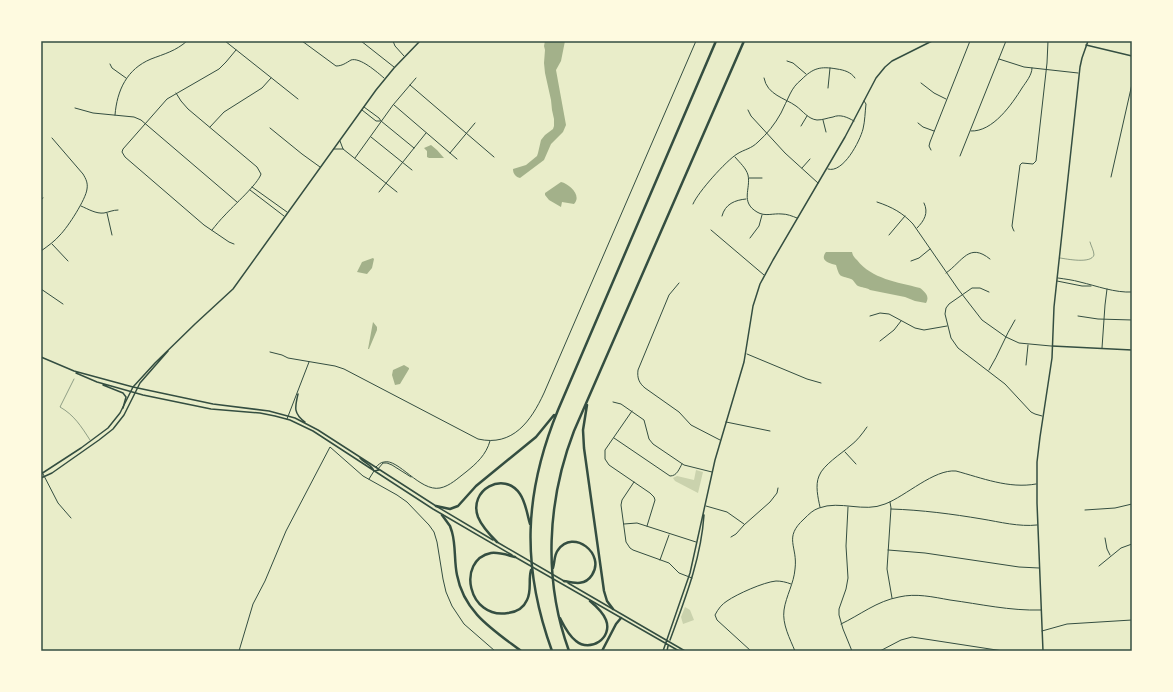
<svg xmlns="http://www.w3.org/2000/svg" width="1173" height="692" viewBox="0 0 1173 692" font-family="'Open Sans',sans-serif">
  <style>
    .green { fill: #cad2ad }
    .water { fill: #a3b18a }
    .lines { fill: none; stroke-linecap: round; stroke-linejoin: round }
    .service { stroke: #344e41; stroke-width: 0.5 }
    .minor { stroke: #344e41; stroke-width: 1 }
    .tertiary { stroke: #344e41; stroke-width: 1.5 }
    .secondary { stroke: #344e41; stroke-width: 1.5 }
    .motorway { stroke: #344e41; stroke-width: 2.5 }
    .neatline { fill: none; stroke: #344e41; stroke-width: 1.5 }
  </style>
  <rect width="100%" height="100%" fill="#e9edc9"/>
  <path class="green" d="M696,470L703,472L698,493L675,481L673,478L677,476L694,480Z
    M685,607L690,610L694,620L683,624L681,617Z"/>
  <path class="water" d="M545,41H565L561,61L556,70L566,125L563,132L551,144L544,160L520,178C516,177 513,174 513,169L526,165L537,156L538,153L541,140L545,135L553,129L554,126V119L552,110L551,100L545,73L544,63L545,50L544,46Z
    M431,145L437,150L444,158H429L427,157V151L424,148Z
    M561,182C570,184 582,196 574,204L562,202L561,207L549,200L545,195V193Z
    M826,252H852C853,256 854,257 857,260C872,279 897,282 920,288C925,292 930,296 926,303L915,301L905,297L870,290C866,287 862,288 858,286C855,284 854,280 851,279C839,275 840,278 836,265C830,263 819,261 826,252Z
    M373,258L374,259L372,268L367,274L357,272L362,262Z
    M373,322L377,327V330L369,349H368Z
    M404,365L409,368V369L400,384L395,385L392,375L393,370Z"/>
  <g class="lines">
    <path class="service" d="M1060,258C1067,259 1091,264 1094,255C1094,251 1091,246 1090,242
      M74,379L60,407C74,415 81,426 90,440"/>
    <path class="minor" d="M225,41L298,99
      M302,41L336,66C342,66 346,63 351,60C360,57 377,72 384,78
      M361,41L394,67
      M393,41L395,46L404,56
      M999,59L1024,67L1078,73
      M787,61L793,63L806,74
      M110,64L112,68L126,78
      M764,78C767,95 785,98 796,106C803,111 808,119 817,120C823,120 827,118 833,117C840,114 847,117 854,121
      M921,83L934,93L946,99
      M410,85L494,157
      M828,88L830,68
      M176,93L181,101L188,109L257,167L261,174C258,184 233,206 225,215C220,220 216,225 212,230
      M394,105L457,159
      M364,107L379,118L381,121L414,148
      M75,108L93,113L134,117L141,120L237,202
      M362,110L376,121H380
      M748,110L751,116L785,153L818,183
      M115,115C117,90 127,69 151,59C164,54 176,51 187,41
      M823,120L826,132
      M918,123L923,127L934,131
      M801,126L807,116
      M210,127L224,112L262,88L271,78
      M270,128L302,154L320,167
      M971,131C993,132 1012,104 1022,88C1026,82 1032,75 1032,68
      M371,137L412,170
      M340,141L343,149L397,192
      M334,149H343
      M931,150L929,146L930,142L970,41
      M450,153L475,123
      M960,156L1006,41
      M735,157C740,163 746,168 748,175C751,189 740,202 757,212C765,217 773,213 782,214C787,214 792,216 797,218
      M355,158L393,105L416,78
      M802,168L810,159
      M828,169C843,174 860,141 863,129C865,121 865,112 866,104L864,101
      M1111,177L1132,84
      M749,178H762
      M252,187L287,212
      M250,190L284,216
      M379,192L426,133
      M41,199L43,198
      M877,202C892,207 903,213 913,224L958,289L982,320L1006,337L1019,343L1051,346
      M693,204C698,192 726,161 737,154C745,149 751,149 758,142C767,134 775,124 781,113C784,107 787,100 790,94C793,88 796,84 801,80C813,68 820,66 837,69C844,70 851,72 855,78
      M81,206C88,209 96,214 104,213C109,212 113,210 118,210
      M107,213L112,235
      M722,216C725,204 735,200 746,199
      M917,228C924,221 929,213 924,203
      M711,230L764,275
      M1014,231L1013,229L1012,226L1020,165L1022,163L1033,164L1036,161L1047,63L1048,41
      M889,235L905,216
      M750,238L759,226L762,215
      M52,244L68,261
      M234,244L229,242L204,225L125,157L122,152L123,149L167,99L219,69L226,62L236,50
      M41,251C48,246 55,241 60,235C68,227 86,199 87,189C88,183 86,179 83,174L52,138
      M911,261L919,258L930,249
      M946,273C963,261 969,242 990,259
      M1058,278C1065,279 1073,280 1080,282C1097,286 1115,293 1132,292
      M1057,281L1082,286H1091
      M679,283L669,295L638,370C637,378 639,383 645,388L679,412L691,425L720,440
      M41,289L63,304
      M989,292L980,288H972L949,304L946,308L945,314L951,338L958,348L1005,384L1031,412L1035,414L1042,416
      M870,316L880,313L889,314L915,328L924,330L947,326
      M1078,316L1098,319L1132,320
      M880,341L894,330L901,321
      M1102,348L1105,305L1107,289
      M270,352L282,355L288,358L335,366L344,369L478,439C513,447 531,421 544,393L696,41
      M747,354L807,379L821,383
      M1026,365L1028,345
      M989,370C999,354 1005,336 1015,320
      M613,402L621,404L644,420L649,439L653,444L684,465L712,472
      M632,411L605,450V459L609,465L650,493L654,497L655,500L647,526
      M287,419L309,362
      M726,422L770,431
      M1132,428V444
      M614,438L670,476C677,476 679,469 682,464
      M845,452L856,464
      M376,467C378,465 381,462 384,462C398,458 420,492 440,488C450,486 458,478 466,472C477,463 486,455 490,441
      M378,469L383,463H387L392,465L411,477
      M41,470L58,503L71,518
      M369,479L374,471
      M634,482L622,500L621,505L626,542L630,548L633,550L669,563L679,573L692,578
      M890,502L891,508L887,569L892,598
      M706,506L727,512L744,524
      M820,507C818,498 815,485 819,476C823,465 841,454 850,446C857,441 862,434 867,427
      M848,507L846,546L848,578L846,589L839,609V615L843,629L852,651
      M891,509C922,510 952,514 982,519C1000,522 1019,527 1037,525
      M1085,510L1115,508L1132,504
      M624,524L637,523L696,542
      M731,537L736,534L744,525L770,502L777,493L778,488
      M1105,538L1107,549L1110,555
      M888,550L925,553L1019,567L1039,568
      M660,560L669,535
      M1099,566L1121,548L1132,544
      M841,624C860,615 877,601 899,597C916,593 933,597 950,600C980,604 1010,611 1041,610
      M1042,631L1067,624L1132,620
      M239,651L253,604L265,581L286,531L330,447L363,476L397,495L407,502L429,525L434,532L437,542L443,579L446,592L452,606L464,624L495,651
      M751,651L717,620L715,615C718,609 722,604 727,601C737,594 764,582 776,581C781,581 786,582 791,584
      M795,651C790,639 782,624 784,610C786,596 794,583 795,569C798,546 783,538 804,519C809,514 813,510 819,508C840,500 864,513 885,504C906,496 934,469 956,471C982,478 1009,489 1036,484
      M880,651L901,640L912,637L1003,651"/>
    <path class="tertiary" d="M1086,45L1132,56
      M1052,346L1132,350
      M41,474L81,448L108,428L120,413L133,387L155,363L195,324L233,289L376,90L394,68L420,41
      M41,478L52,473L99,440L113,429L124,415L140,383L168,351"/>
    <path class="secondary" d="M41,357L74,371L133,387L213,404L269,411L295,418L318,430L436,506L493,540
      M76,373L97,382L143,395L211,409L260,413L275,416L290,420L313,431L433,509L512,555
      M103,385L123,393L126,397L123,408
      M298,394C295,407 293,413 305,422
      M360,458C364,463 372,465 374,471L379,470
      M497,542L564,581
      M515,557L679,651
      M568,583L685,651
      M670,640C685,599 701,559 704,515
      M663,651L690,573L715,460L744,362L753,306L760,284L773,260L845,137L876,78L885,67L892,61L932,41
      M667,651L668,646
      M1043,651L1037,503V462L1040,437L1052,358L1054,307L1080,67L1082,58L1088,41"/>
    <path class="motorway" d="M587,405L583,430L584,448L604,591L607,601L613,609
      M436,506L450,509L458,506L476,486L536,437L554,415
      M442,515L450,526L452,532C456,546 454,561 457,575C464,612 492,629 521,651
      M497,542C490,535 482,527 478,517C468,490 504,470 520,494C526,503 527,514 530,524
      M515,557C507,555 499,552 491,553C456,560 468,620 508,613C517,612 524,607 527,600C532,590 528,580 531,570
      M553,568C555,561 554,555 558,550C573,528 606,554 592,575C585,586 574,583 564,581
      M560,618C564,626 568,635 576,641C590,653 613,638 606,620C603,612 596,606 590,601
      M552,651C521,566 524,493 558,410L716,41
      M569,651C543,580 547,501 574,431L744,41
      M602,651L616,624L621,618"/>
  </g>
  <rect width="1173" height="692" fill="none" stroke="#fefae0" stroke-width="84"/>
  <rect x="42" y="42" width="1089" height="608" class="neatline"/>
</svg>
